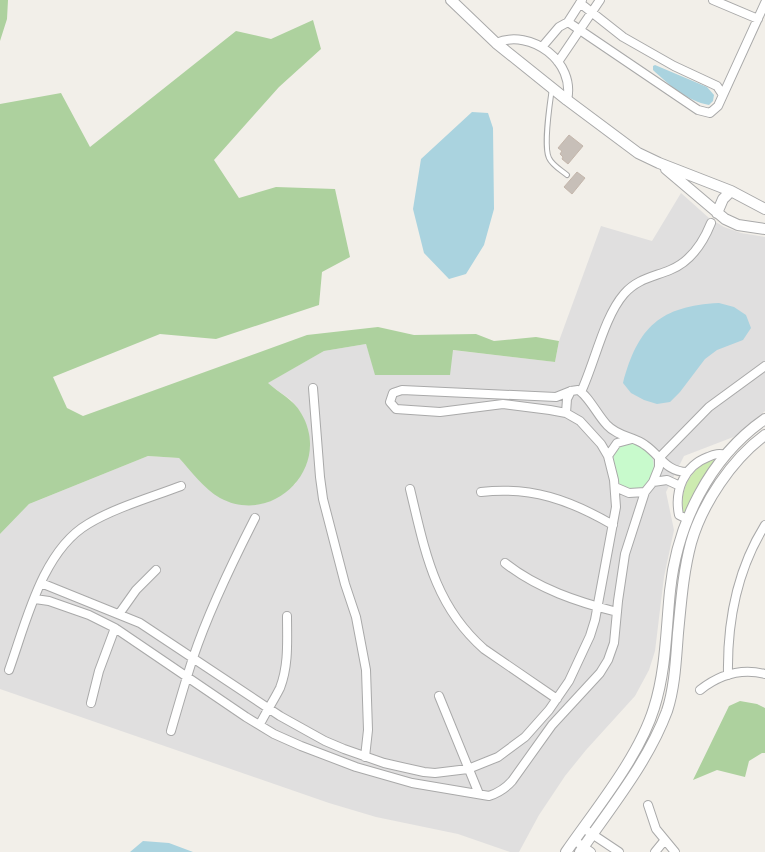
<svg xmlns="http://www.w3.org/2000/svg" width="765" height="852" viewBox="0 0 765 852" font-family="'PT Sans',sans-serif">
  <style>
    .residential { fill: #e0dfdf }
    .grass { fill: #cdebb0 }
    .forest { fill: #add19e }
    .park { fill: #c8facc }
    .water { fill: #aad3df }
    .building { fill: #c7bfb8; stroke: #c4b6ab }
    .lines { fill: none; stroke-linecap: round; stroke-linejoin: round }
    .service-casing { stroke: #a9a9a9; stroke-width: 6 }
    .minor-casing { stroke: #a9a9a9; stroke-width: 10 }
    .tertiary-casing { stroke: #a9a9a9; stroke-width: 12 }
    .service { stroke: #fff; stroke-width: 4 }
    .minor { stroke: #fff; stroke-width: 8 }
    .tertiary { stroke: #fff; stroke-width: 10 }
  </style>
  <rect width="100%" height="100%" fill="#f2efe9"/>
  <path class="residential" d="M681,193L709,218L724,227L741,233L765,237V411L736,436L684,456L666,492L674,530L664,577L655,651L649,670L635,696L586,750L565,776L539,815L519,852H510L458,834L376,817L329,803L0,689V534L29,504L148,456L179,458L208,489L228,501L252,505L268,502L295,484L307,462L310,445L308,429L301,413L291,400L267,383L324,351L366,344L376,375L452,350L555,362L559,341L601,226L652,241Z"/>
  <path class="grass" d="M720,457L684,518C677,489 692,464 720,457Z"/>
  <path class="forest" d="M0,0H8L7,19L0,41Z
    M313,20L321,49L279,87L214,160L239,198L276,187L335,189L350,257L322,272L319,305L216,339L160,334L53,377L67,408L83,416L307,335L378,327L414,335L476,334L494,341L536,337L559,341L555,362L453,350L450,375H375L366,344L324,351L268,383C279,393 293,399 301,413C333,466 274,527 220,498C204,489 191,471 179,458L148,456L29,504L0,534V104L61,93L90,147L236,31L271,39Z
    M740,701L757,704L765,708V753H762L749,761L745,777L717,770L693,780L729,706Z"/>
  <path class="park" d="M629,443C677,450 645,510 619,483C615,465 605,451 629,443Z"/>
  <path class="water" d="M655,65L707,87L714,95L713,101L709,105C687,101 668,84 653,70V66Z
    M472,112L488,113L493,128L494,209L484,245L466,274L449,279L424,253L413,209L421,159Z
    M719,303L734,307L746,315L751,328L743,340L717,350L705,359L680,392L670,402L657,404L644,400L631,393L623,383C638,327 660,306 719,303Z
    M143,841L169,843L193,852H130Z"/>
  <path class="building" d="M569,135L583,146L568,164L562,159L563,157L560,154L562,151L558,148Z
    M577,172L585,178L572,194L564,187Z"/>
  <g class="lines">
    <g class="service-casing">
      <path id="service" d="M552,88C550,103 543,146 549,158C552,165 561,170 567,175"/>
    </g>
    <g class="minor-casing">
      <path id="minor" d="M713,0L758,19
        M568,22L698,110L710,113L718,106L723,95L717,86L674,66L623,37L580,3
        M496,43C531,28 576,62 567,100
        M542,47L559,27L568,22L582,0
        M558,62L600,0
        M723,95L765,3
        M313,388L320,477L323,499L345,584L356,617L366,670L368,730L365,757
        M581,392C595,362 604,317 624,294C637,279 653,277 670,270C690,262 703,243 711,223
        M566,413L567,399L571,391
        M608,456L617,443L632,439
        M653,482L667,480L680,486
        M615,487L629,493L645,492
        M410,489C425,551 434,605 484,649L557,699
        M481,492C531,486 570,500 613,525
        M687,519L679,515C674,491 684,466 708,457C715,454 719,453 726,455
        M505,563C538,589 578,602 617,612
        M41,583L140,623L280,716L325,741L344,749L384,763L424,772L435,773L468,769L498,757L525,737L549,710L569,681L590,636L595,620L616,507L614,480L608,456L601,444L580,421L566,413L550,410L503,404L440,412L396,409L390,402L393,393L402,390L556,397L571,391L578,390C588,395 598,416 607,425C618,437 633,436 645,445C660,455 666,472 687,472
        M35,599L49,601L89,615L115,628L246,717L274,734L301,746L356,767L412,783L489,796C498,793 505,789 512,781L552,725L600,673L608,660L614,643L618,601L625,554L645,492L653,482L659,467V458L709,407L765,366
        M119,614L136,590L156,570
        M9,670C26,623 42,551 88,524C114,508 152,497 181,486
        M728,675C727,622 737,570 765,525
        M700,690C719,675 741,668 765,674
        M439,696L479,794
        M91,703L99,671L115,628
        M260,724C266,712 274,700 280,688C289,665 287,640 287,616
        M171,731C178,707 185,682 193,658C209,610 232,563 255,518
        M648,805L656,829L675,852
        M583,828L619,852
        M574,840L591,852
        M655,852L664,841"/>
    </g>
    <g class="tertiary-casing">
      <path id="tertiary" d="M451,0L496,43L567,100L638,153L659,163L731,191L765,209
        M666,169L725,219L738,225L765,229
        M717,213L723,199L731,191
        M566,852C595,810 639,757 654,708C666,670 666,631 670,591C677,524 709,458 765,419
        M580,852C611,807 648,762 667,711C675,687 676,658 678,633C681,603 683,573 691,543C702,504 732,459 765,435"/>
    </g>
    <use href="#service" class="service"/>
    <use href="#minor" class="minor"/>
    <use href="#tertiary" class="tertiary"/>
  </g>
</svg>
